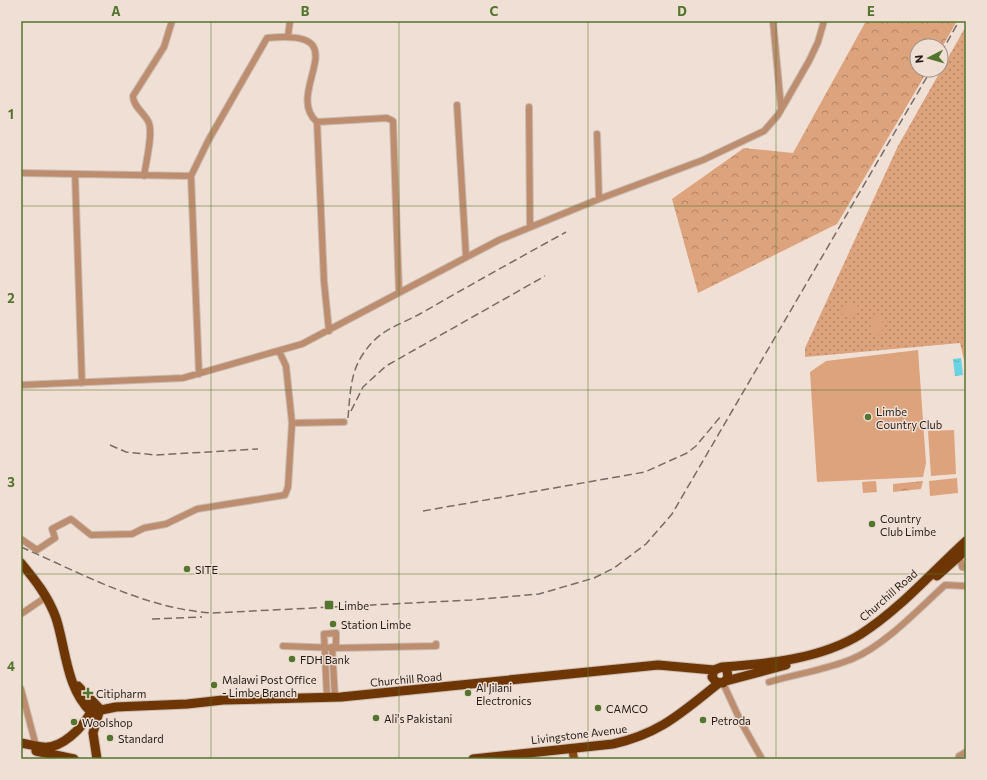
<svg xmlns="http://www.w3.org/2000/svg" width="987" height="780" viewBox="0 0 987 780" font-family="Commissioner,sans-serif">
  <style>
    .grass { fill: url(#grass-dots) }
    .park { fill: url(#park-crowns) }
    .pitch { fill: #dca37c }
    .water { fill: url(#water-ripples) }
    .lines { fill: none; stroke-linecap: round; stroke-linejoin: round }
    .minor-casing { stroke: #cbbcb2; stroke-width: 8 }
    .major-casing { stroke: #cbbcb2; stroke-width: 10 }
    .highway-casing { stroke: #cbbcb2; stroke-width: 11 }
    .minor { stroke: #bd8d6f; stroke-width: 6 }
    .major { stroke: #8b4813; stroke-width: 8 }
    .highway { stroke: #6e3605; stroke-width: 9 }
    .rail { stroke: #776c66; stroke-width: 1.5; stroke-dasharray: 8 4; stroke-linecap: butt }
    .grid { fill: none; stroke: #53752d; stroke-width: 1; stroke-opacity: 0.55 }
    .poi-dot { fill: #53752d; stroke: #f0dfd4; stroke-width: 1.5 }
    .labels { text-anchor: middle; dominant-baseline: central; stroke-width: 3; stroke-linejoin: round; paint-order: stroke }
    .poi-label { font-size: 11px; fill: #221c18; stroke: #f0dfd4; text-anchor: start }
    .street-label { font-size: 11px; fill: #221c18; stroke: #f0dfd4 }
    .neatline { fill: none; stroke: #53752d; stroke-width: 1.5 }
    .grid-label { font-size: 13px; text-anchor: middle; font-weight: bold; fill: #53752d }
  </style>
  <defs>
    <pattern id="grass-dots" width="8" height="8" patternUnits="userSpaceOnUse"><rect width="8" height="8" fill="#dca37c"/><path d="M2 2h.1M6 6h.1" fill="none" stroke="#b28465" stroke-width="1.8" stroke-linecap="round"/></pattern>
    <pattern id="park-crowns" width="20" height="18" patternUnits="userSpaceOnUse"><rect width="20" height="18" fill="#dca37c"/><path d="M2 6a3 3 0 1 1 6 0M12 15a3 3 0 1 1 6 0" fill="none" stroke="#b28465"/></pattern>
    <pattern id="water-ripples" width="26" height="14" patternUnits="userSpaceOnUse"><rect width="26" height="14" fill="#68d3e2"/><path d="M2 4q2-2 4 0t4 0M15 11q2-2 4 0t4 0" fill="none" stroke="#5ab5c1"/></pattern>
  </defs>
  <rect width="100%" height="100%" fill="#f0dfd4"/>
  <path class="grass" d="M966,26V368L960,343L805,357V348L898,146Z"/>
  <path class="park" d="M866,21H957L941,49V46H917V70H928L837,224L698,293L672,199L744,148L793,153Z
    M923,481L921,489L893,492V484Z"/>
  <path class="pitch" d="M851,302L857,304L859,308L857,312L851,316L842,315L840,310Z
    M876,317H882L883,329L880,334L875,335L870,328L871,321Z
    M918,350L926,463L923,477L817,482L810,372L826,361Z
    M954,430L956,474L931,476L928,431Z
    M957,478L958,493L930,496L929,481Z
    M876,481L877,492L863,493L862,482Z"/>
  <path class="water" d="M961,358L963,375L955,376L953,359Z"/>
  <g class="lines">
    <g class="minor-casing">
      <path id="minor" d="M773,21L781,107
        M288,36L290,21
        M457,105L466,256
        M529,107L530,227
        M317,122L324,281L329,331
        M597,134L599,199
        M21,173L191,176
        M75,174L82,383
        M144,176C146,162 153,135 149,123C145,113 133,107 133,96L164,47L172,21
        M199,374L191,176L208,141L267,38C362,28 282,92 317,122L387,118L393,121L399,292
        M21,385L183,378L302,344L499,240L599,199L703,160L764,131L778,115L809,61L818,42L824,21
        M292,423L344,422
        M21,539L37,550L55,538L52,529L71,519L91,535L132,534L144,528L166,524L197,509L285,495L288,487L292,423L286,366L279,351
        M959,553L962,567L966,568
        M21,614L46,597
        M283,646L336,648L436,646V644
        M332,647L335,697
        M769,682C796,674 825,670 852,659C884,646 919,609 945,585L966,586
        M723,683L741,722L762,759
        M21,689L36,746
        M327,698L324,634L336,633V648
        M959,756L966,752"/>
    </g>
    <g class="major-casing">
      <path id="major" d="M572,748L574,759"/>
    </g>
    <g class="highway-casing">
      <path id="highway" d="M21,563C35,580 48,596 56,618C66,649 66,688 91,712
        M937,576L966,550
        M722,667C768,664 821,659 861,634C900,609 932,572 966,541
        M726,681L786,665
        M78,686L100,709
        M21,743C28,744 35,746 43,747C62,749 82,728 91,712L116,707L187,704L223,700L341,697L658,665L714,670L722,667L727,670L728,678L723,683L716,682L712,677L714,670
        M36,751L74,759
        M97,759L93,733L100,709
        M473,759L613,744C661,733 681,713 719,683"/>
    </g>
    <use href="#minor" class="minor"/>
    <use href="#major" class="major"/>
    <use href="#highway" class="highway"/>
    <path class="rail" d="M941,53L959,21
      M351,411L363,387L386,366L545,276
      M348,418C350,396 350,373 363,354C381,327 400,326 425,311C472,284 519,258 566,232
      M110,445L126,452L156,455L258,449
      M423,511L645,472L687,453L696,446L721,416
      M21,547C83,574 145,609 213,613L471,600L539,594L594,578L614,568L646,544L672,514L931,70
      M152,619L202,617"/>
  </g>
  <path class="grid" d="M211,21V759M399,21V759M588,21V759M776,21V759M21,206H966M21,390H966M21,574H966"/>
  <g class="poi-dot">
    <circle cx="868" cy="417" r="4"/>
    <circle cx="872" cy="524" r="4"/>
    <circle cx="187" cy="569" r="4"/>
    <rect x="324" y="600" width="10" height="10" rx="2"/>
    <circle cx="333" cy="624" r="4"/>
    <circle cx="292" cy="659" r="4"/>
    <circle cx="214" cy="685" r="4"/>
    <path d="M86 687h4v4h4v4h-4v4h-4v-4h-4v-4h4z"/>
    <circle cx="468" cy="693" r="4"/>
    <circle cx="598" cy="708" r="4"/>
    <circle cx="376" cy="718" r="4"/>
    <circle cx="703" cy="720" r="4"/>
    <circle cx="74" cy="722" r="4"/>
    <circle cx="110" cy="738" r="4"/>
  </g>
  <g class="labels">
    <g class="poi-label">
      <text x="876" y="411">Limbe<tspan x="876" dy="13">Country Club</tspan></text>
      <text x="880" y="518">Country<tspan x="880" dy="13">Club Limbe</tspan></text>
      <text x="195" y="569">SITE</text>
      <text x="338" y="605">Limbe</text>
      <text x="341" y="624">Station Limbe</text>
      <text x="300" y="659">FDH Bank</text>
      <text x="222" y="679">Malawi Post Office<tspan x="222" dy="13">- Limbe Branch</tspan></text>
      <text x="476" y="687">Al Jilani<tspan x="476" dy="13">Electronics</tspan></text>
      <text x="96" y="693">Citipharm</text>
      <text x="606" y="708">CAMCO</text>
      <text x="384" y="718">Ali's Pakistani</text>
      <text x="711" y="720">Petroda</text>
      <text x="82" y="722">Woolshop</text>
      <text x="118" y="738">Standard</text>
    </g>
    <g class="street-label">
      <text transform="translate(888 595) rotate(-41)">Churchill Road</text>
      <text transform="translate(406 679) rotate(-5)">Churchill Road</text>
      <text transform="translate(579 734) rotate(-7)">Livingstone Avenue</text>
    </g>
  </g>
  <rect width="987" height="780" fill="none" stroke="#f0dfd4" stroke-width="44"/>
  <g transform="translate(929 58) rotate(264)"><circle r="19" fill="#f0dfd4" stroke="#9e9189"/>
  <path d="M0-3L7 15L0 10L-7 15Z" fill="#53752d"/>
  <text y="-6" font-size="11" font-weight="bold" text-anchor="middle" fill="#221c18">N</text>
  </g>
  <rect x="22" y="22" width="943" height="736" class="neatline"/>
  <g class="grid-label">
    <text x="116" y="16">A</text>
    <text x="305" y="16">B</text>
    <text x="494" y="16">C</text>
    <text x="682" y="16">D</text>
    <text x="871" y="16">E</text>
    <text x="11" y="119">1</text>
    <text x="11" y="303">2</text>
    <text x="11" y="487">3</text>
    <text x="11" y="671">4</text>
  </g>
</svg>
